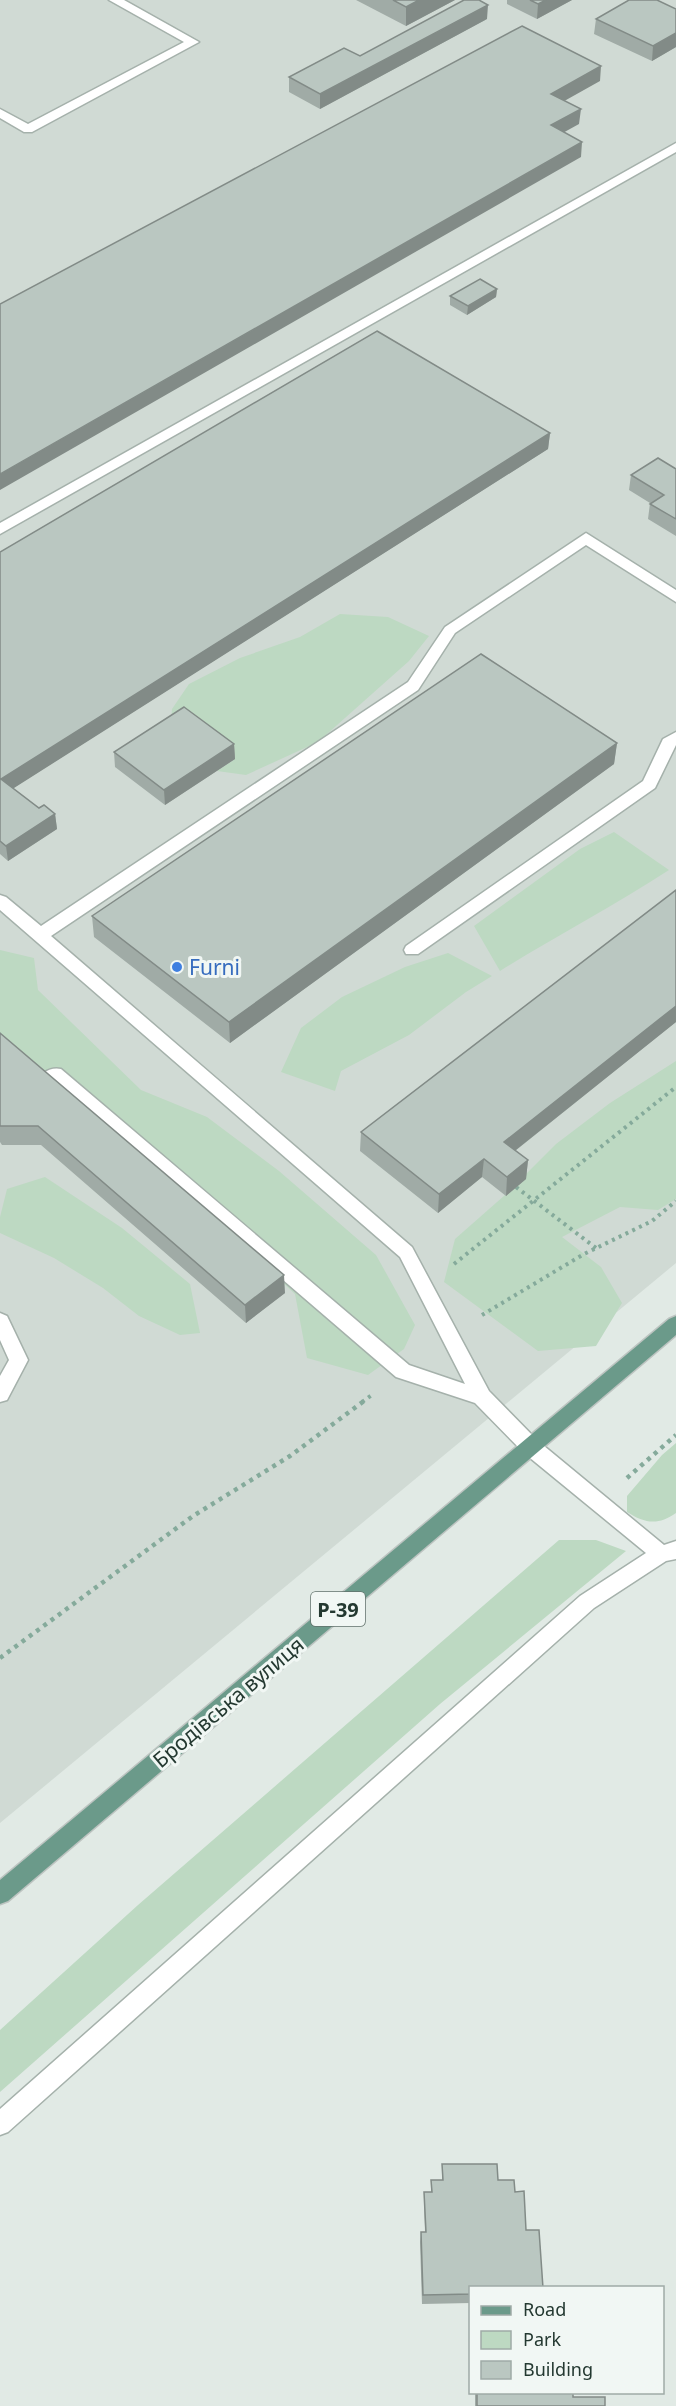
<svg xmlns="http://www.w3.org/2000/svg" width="676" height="2406" viewBox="0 0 676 2406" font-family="'Noto Sans',sans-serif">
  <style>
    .built { fill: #d0dad4 }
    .green { fill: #bdd9c2 }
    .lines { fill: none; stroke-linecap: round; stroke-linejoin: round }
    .lane-casing { stroke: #a5b1ab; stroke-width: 3 }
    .primary-casing { stroke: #bdc4c1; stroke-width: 3 }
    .path-far1 { stroke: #85aa9b; stroke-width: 4; stroke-dasharray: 3 4.5; stroke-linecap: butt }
    .path { stroke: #85aa9b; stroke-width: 4.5; stroke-dasharray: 4 5; stroke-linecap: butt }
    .lane { fill: #fff; fill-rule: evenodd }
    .primary { fill: #6b9a8a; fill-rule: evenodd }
    .wall { fill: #a0aba6 }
    .shaded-wall { fill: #828b87 }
    .building { fill: #bac7c1; stroke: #828b87; stroke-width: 1.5 }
    .shop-dot { fill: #3f7fe0; stroke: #f1f7f4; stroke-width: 2 }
    .labels { text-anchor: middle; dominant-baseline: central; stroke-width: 6; stroke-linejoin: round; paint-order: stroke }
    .shield { fill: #f1f7f4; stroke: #62726c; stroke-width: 1.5 }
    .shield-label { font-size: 20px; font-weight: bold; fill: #243931 }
    .shop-label { font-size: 21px; fill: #366cbe; stroke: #f1f7f4; text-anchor: start }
    .street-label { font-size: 21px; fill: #243931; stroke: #f1f7f4 }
  </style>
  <rect width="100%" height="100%" fill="#e1eae5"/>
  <path class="built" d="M0,0H676V1263L0,1823Z"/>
  <path class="green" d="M340,614L388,617L429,636L409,661L318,742L246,775L217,771L235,759L170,732L172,709L189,684L240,658L300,637Z
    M614,832L669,870C614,906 556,936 500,971L474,926L580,849Z
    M0,950L34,958L38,990L141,1090L207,1117L279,1171L376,1255L415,1325L404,1349L368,1375L307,1358L295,1294L231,1235L0,1042Z
    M448,953L492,976L466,992L409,1035L341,1071L335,1091L281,1072L301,1028L342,997L405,967Z
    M676,1061V1199L658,1210L620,1207L562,1237L601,1267L622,1303L596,1346L538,1351L444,1282L455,1239L505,1195L556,1144L610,1103Z
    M45,1177L122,1228L190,1284L200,1333L180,1335L139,1316L103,1288L54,1258L0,1233V1217L7,1189Z
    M676,1443V1513C658,1526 644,1523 627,1512V1496L662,1455Z
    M559,1540H596L626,1551L440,1704L0,2092V2030L138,1905Z"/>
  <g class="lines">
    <g class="lane-casing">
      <path id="lane" d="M109,0H124L199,42L32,132H24L0,118V109L28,124L184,42Z
        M676,143V152L0,534V523Z
        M586,533L676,590V602L586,545L455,633L418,690L51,936L412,1247L489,1391L538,1441L664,1545L676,1541V1559L666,1561L594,1608L8,2132L0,2135V2109L580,1596L646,1553L524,1453L475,1403L396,1377L55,1084L41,1092L35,1090L32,1085C38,1075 50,1066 61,1069L409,1365L465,1384L400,1257L0,910V895L6,897L41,926L408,682L445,627Z
        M676,732V745L655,788L418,954H406L404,950L406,946L643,781L663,739Z
        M0,1313L7,1316L28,1360L7,1400L0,1402V1376L9,1360L0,1340Z"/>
    </g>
    <g class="primary-casing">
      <path id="primary" d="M676,1316V1335L8,1901L0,1904V1880L669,1319Z"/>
    </g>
    <path class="path-far1" d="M516,1187L596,1248
      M454,1264L676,1087
      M482,1315L584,1254L652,1221L676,1201
      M362,1402L372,1395"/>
    <path class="path" d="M627,1478L676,1435
      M0,1658L193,1516L290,1456L364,1401"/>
    <use href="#lane" class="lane"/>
    <use href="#primary" class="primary"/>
  </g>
  <path class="wall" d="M356,0H455L406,26Z
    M507,0H572L537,19L507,4Z
    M676,9V47L652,61L594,34L596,19Z
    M487,19L320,109L289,92V77Z
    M497,289L496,297L467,315L450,305V296Z
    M550,433L548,449L13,788L39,808L55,814L57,829L8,861L0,854V552Z
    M676,469V536L648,519L650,503L629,490L631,475Z
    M617,743L614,764L230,1043L94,937L92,916Z
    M234,744L235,759L165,805L115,767L114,752Z
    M676,890V1022L515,1151L528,1160L526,1179L506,1196L482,1177L438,1213L360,1151L361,1132Z
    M0,1033L285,1293L246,1323L41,1145H2L0,1142Z
    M442,2164L471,2288V2303L422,2304L420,2242L421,2232H425L424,2202V2192H431V2180H442Z
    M475,2392H573V2397L605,2406H475Z"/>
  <path class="shaded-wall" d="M419,0H455L406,26V7Z
    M546,0H572L537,19L538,4Z
    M488,5L487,19L320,109V94Z
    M676,33V47L652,61L653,46Z
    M601,66L600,81L550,109L551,94Z
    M581,109L579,124L550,140L551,125Z
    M582,142L581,157L0,490V474Z
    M497,289L496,297L467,315L468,306Z
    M550,433L548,449L3,795L1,779Z
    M617,743L614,764L230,1043L229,1022Z
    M234,744L235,759L165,805L164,790Z
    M55,814L57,829L8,861L6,846Z
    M676,1006V1022L502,1161L504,1142Z
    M484,1159L482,1177L438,1213L439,1194Z
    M528,1160L526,1179L506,1196L507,1177Z
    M284,1275L285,1293L246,1323L245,1305Z"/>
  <path class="building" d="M393,0H419L406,7Z
    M464,0H479L488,5L320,94L289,77L344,48L360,56Z
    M530,0H546L538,4Z
    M629,0H657L676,9V33L653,46L596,19Z
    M522,26L601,66L551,94L581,109L551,125L582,142L0,474V304Z
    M480,279L497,289L468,306L450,296Z
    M377,331L550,433L1,779L39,808L44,805L55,814L6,846L0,841V552Z
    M658,458L676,469V519L650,504L664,495L631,475Z
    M481,654L617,743L229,1022L92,916Z
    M184,707L234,744L164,790L114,752Z
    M676,890V1006L504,1142L528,1160L507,1177L484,1159L439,1194L361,1132Z
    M0,1033L284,1275L245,1305L38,1126H0Z
    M442,2164H497L498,2180H514L515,2192L524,2191L526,2230H539L543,2288H471V2294L423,2295L421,2232H426L424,2192H432L431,2180H443Z
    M477,2392H573V2397H605V2406H477Z"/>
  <circle class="shop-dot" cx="177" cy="967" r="6"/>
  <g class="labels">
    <rect class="shield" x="311" y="1592" width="54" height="34" rx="4.5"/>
    <g class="shield-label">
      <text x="338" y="1609">Р-39</text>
    </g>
    <g class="shop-label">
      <text x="189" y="967">Furni</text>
    </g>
    <g class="street-label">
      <text transform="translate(228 1702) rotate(-40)">Бродівська вулиця</text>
    </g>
  </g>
  <rect x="469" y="2286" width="195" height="108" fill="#f1f7f4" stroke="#9faba6" stroke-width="1.5"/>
  <rect x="481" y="2306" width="30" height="9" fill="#6b9a8a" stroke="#9faba6" stroke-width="1.5"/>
  <text x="523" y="2316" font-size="18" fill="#243931">Road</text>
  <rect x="481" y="2331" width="30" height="18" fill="#bdd9c2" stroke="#9faba6" stroke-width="1.5"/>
  <text x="523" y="2346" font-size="18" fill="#243931">Park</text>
  <rect x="481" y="2361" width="30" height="18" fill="#bac7c1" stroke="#9faba6" stroke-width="1.5"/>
  <text x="523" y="2376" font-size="18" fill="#243931">Building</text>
</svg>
